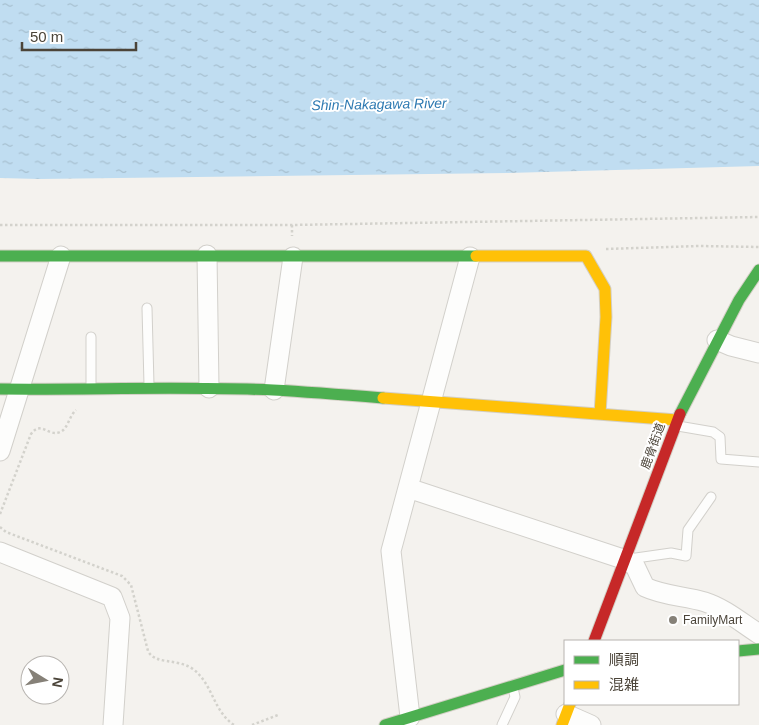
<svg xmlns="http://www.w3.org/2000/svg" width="759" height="725" viewBox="0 0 759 725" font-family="Arial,'Noto Sans JP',sans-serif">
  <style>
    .water { fill: url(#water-ripples) }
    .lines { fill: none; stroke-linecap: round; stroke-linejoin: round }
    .lane-casing { stroke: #d2d0cb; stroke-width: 11 }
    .street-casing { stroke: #d2d0cb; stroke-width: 21 }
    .fast-casing { stroke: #d3cfc5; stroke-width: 13 }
    .slow-casing { stroke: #d3cfc5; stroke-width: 13 }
    .jam-casing { stroke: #d3cfc5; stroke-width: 13 }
    .path { stroke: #d3d2cc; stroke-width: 2.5; stroke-dasharray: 2.5 2.5; stroke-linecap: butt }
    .lane { stroke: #fdfdfc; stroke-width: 9 }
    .street { stroke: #fdfdfc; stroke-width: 19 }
    .fast { stroke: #4caf50; stroke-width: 11 }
    .slow { stroke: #ffc107; stroke-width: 11 }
    .jam { stroke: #c62828; stroke-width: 11 }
    .poi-dot { fill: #868178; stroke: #fff; stroke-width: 2 }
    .labels { text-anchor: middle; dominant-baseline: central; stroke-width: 4; stroke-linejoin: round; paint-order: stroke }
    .street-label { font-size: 12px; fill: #4b4439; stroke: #fff }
    .poi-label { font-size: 12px; fill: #4b4439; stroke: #fff; text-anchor: start }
    .water-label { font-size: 14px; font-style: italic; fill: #2e7ab2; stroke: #fff }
  </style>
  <defs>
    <pattern id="water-ripples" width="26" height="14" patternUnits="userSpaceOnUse" patternTransform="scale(1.25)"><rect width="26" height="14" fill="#c0ddf1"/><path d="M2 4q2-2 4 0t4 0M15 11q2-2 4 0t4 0" fill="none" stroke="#a6bfcf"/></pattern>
  </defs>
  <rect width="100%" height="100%" fill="#f4f2ee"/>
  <path class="water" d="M0,0H759V166L507,173L39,179L0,178Z"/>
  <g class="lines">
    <g class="lane-casing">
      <path id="lane" d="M147,308L149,385
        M91,337V387
        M678,426L713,432L720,437L721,459L759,462
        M629,559L671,553L686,556L688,530L711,497
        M502,725L515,697L513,688"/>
    </g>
    <g class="street-casing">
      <path id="street" d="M207,255L209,388
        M717,340L731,346L759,353
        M274,390L293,257
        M0,451L61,256
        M408,488L626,560L635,566L645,587C664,596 685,596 705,602C724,608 742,623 759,634
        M0,552L112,597L120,618L113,725
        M566,714L591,725
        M410,717L391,551L470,257"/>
    </g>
    <g class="fast-casing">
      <path id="fast" d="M0,256H476
        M0,389C91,390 182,386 273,390C310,392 347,395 383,398
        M680,414L739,300L759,270
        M738,651L759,649
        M385,725L565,670"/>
    </g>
    <g class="slow-casing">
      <path id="slow" d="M476,256H586L605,289L606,317L600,414
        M383,398L677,420
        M562,725L570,704"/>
    </g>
    <g class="jam-casing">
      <path id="jam" d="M594,641L680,414"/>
    </g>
    <path class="path" d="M0,225H292L759,217
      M292,225V236
      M606,249L699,246L759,247
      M0,514L31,434C41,420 48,437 60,432C68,429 69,416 76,410
      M0,527L6,532L122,576L131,585L148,651C155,665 177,658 193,669C213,684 213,711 234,725
      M252,725L278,715"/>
    <use href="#lane" class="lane"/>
    <use href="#street" class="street"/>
    <use href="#fast" class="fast"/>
    <use href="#slow" class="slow"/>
    <use href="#jam" class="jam"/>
  </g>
  <circle class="poi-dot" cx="673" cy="620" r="5"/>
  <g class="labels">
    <g class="street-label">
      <text transform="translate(653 446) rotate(-70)">鹿骨街道</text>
    </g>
    <g class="poi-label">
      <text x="683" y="620">FamilyMart</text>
    </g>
    <g class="water-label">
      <text transform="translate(379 104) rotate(-1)">Shin-Nakagawa River</text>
    </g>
  </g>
  <rect x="564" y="640" width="175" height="65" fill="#ffffff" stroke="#b7b4b0"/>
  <rect x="574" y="656" width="25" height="8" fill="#4caf50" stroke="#b7b4b0"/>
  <text x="609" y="665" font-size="15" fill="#4b4439">順調</text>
  <rect x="574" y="681" width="25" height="8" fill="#ffc107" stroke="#b7b4b0"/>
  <text x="609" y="690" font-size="15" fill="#4b4439">混雑</text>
  <g transform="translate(45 680) rotate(100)"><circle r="24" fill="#ffffff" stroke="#b7b4b0"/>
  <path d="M0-4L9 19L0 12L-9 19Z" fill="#868178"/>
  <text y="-8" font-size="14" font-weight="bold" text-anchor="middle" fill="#4b4439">N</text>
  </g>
  <path d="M22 42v8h114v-8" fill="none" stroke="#4b4439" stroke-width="2.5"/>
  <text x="30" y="42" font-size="15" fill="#4b4439" stroke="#ffffff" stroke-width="4" paint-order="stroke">50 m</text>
</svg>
